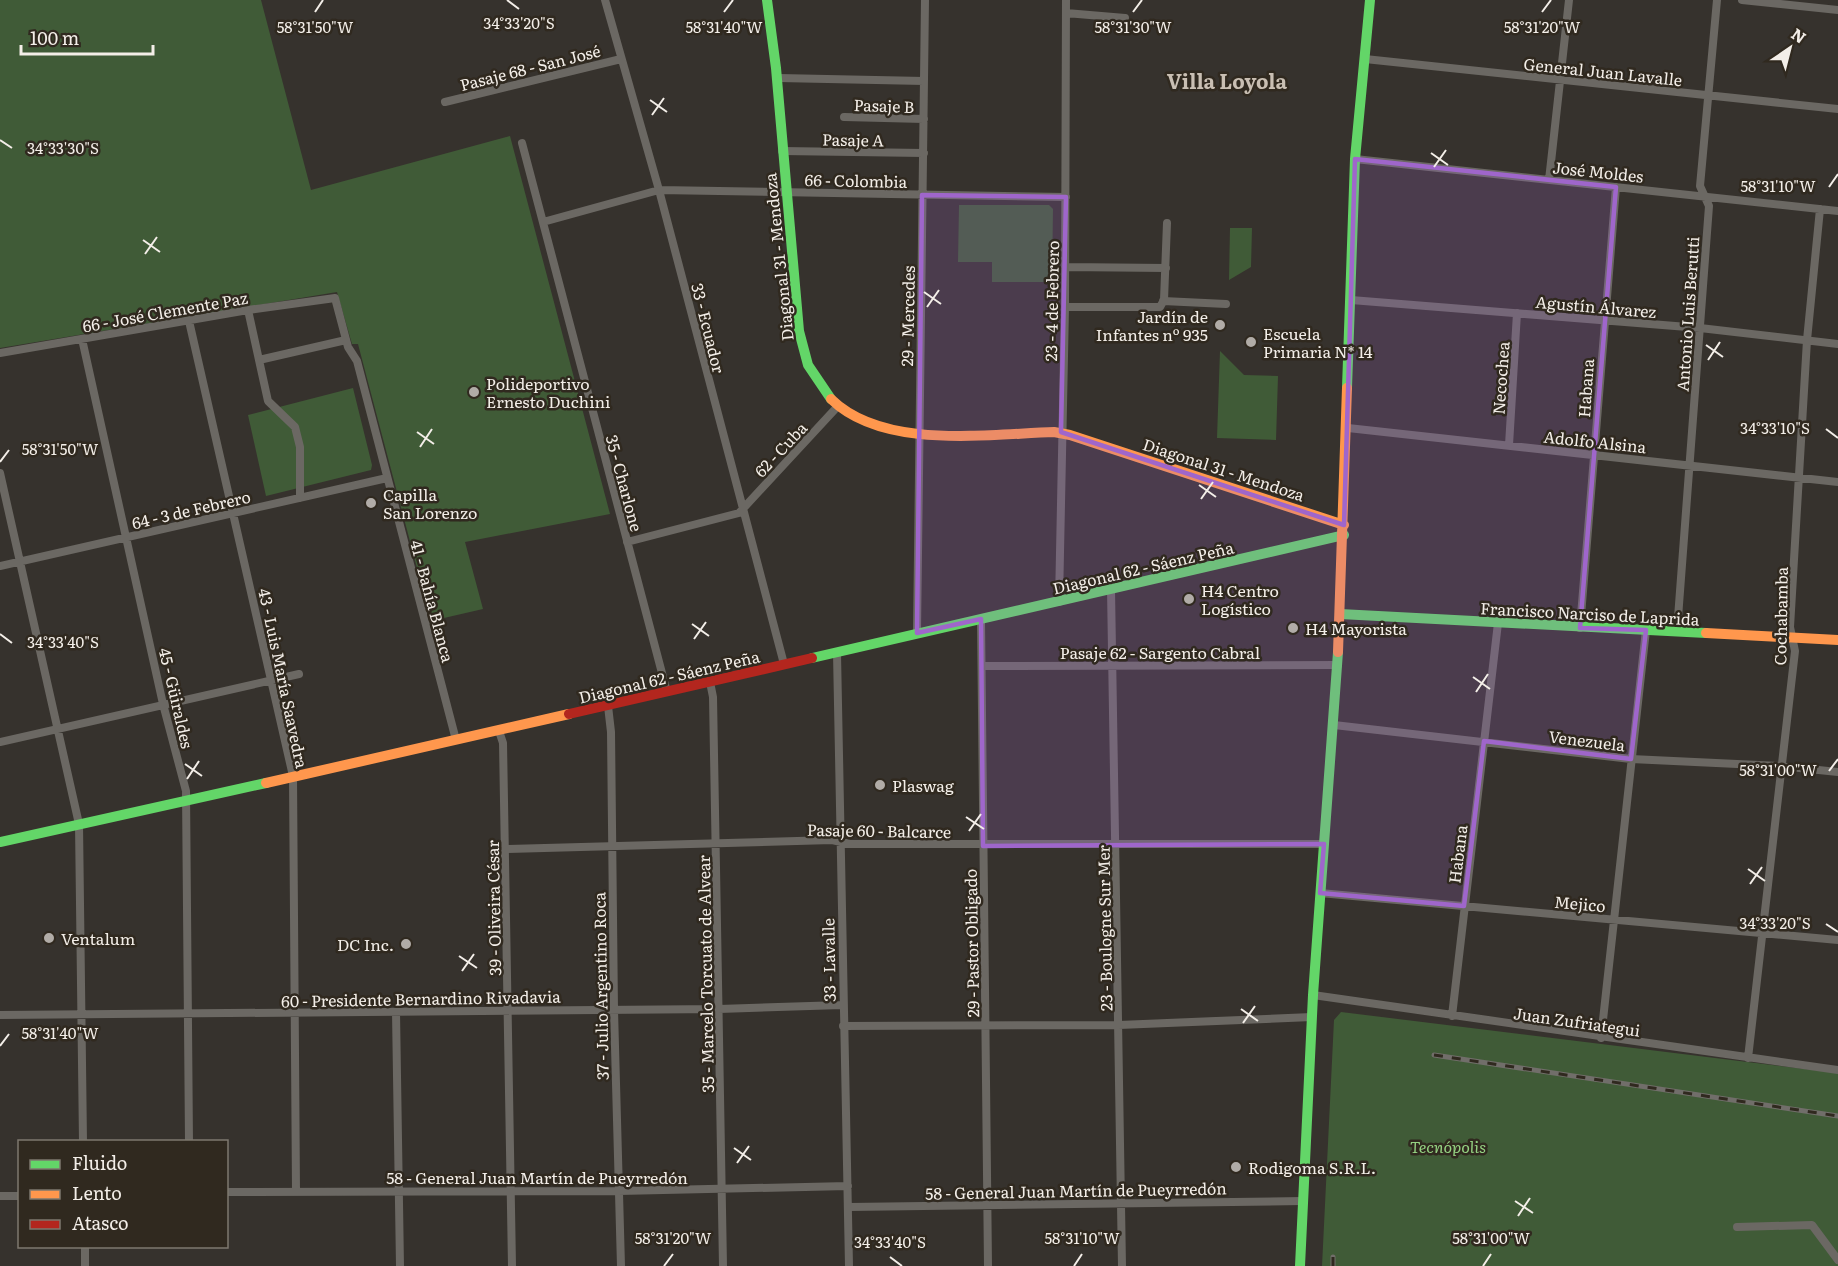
<svg xmlns="http://www.w3.org/2000/svg" width="1838" height="1266" viewBox="0 0 1838 1266" font-family="Literata,serif">
  <style>
    .green { fill: #405b37 }
    .lines { fill: none; stroke-linecap: round; stroke-linejoin: round }
    .street { stroke: #6b6863; stroke-width: 8 }
    .fast { stroke: #63d668; stroke-width: 10 }
    .slow { stroke: #ff974d; stroke-width: 10 }
    .jam { stroke: #b3261e; stroke-width: 10 }
    .rail-casing { stroke: #716e6a; stroke-width: 5 }
    .rail { stroke: #30291f; stroke-width: 3; stroke-dasharray: 9; stroke-linecap: butt }
    .marked { fill: #9f66cb; fill-opacity: 0.2; stroke: #9f66cb; stroke-width: 4.5; stroke-linejoin: round }
    .ticks { fill: none; stroke: #f3eee8; stroke-width: 2 }
    .poi-dot { fill: #b1aca7; stroke: #30291f; stroke-width: 2 }
    .labels { text-anchor: middle; dominant-baseline: central; stroke-width: 5; stroke-linejoin: round; paint-order: stroke }
    .street-label { font-size: 16px; fill: #f3eee8; stroke: #30291f }
    .poi-label { font-size: 16px; fill: #f3eee8; stroke: #30291f; text-anchor: start }
    .park-label { font-size: 16px; font-style: italic; fill: #95d282; stroke: #30291f }
    .quarter-label { font-size: 20px; font-weight: bold; fill: #c9bfb3; stroke: #30291f }
    .ticks-label { font-size: 15px; text-anchor: middle; fill: #f3eee8; stroke: #30291f; stroke-width: 5; stroke-linejoin: round; paint-order: stroke }
  </style>
  <rect width="100%" height="100%" fill="#36322d"/>
  <path class="green" d="M0,0H261L311,190L510,136L610,514L465,542L483,609L431,621L358,344H352L337,292L0,348Z
    M959,205H1049L1053,209L1052,282H992V262H958Z
    M1230,228H1252L1251,267L1229,280Z
    M1220,351L1244,375L1278,376L1276,440L1217,438Z
    M353,388L372,465L371,470L266,496L248,415Z
    M1341,1012L1838,1073V1266H1322L1334,1020Z"/>
  <g class="lines">
    <path class="street" d="M605,0L659,190L784,664
      M1742,0L1838,10
      M1066,13L1125,18
      M1365,59L1838,109
      M779,78L924,81
      M445,102L621,59
      M844,117L924,119
      M522,143L667,692
      M782,151L924,153
      M1355,159L1838,211
      M1549,180L1569,0
      M543,222L659,190L1066,197
      M1065,267L1166,268
      M1351,300L1700,328L1838,344
      M1163,301L1226,304
      M1065,307H1160L1164,300L1167,223
      M248,310L268,401L295,427L300,447V498
      M189,321L293,776L296,1192
      M82,339L163,704L186,791L189,1142
      M0,353L248,310L335,298L348,347L357,361L456,740
      M259,360L346,340
      M1348,428L1838,482
      M1509,445L1517,313
      M0,473L79,824L83,1142
      M627,542L739,513L838,406
      M0,566L387,478
      M1111,589L1122,1266
      M1059,602L1065,307L1066,0
      M981,619L988,1266
      M1580,628L1616,187
      M1677,631L1709,206L1700,186L1717,0
      M917,633L925,0
      M837,653L849,1266
      M982,666L1338,665
      M710,682L713,697L723,1266
      M608,706L611,732L614,1010L621,1266
      M1334,725L1631,759L1780,766L1838,772
      M499,731L503,743L512,1266
      M0,742L299,674
      M506,849L832,840L850,844H1324
      M1320,893L1838,940
      M1313,995L1838,1070
      M396,1012L400,1266
      M0,1015L719,1009L842,1005
      M1452,1016L1498,623
      M843,1026L1119,1025L1312,1017
      M1601,1038L1646,630
      M1748,1058L1795,651L1790,627L1807,340L1820,209
      M226,1192L619,1191L848,1186
      M0,1196H20
      M849,1207L1303,1201
      M1737,1227L1812,1225L1838,1260
      M85,1246V1266"/>
    <path class="fast" d="M767,0L776,68L799,331L808,365L831,399
      M1347,388L1355,159L1370,0
      M1340,614L1706,633
      M812,658L1344,535
      M0,842L266,783
      M1300,1266L1313,995L1338,652"/>
    <path class="slow" d="M831,399C883,450 987,434 1054,432L1070,435L1344,525
      M1706,633L1838,640
      M1338,652L1347,388
      M266,783L569,714"/>
    <path class="jam" d="M569,714L812,658"/>
    <g class="rail-casing">
      <path id="rail" d="M1434,1055L1838,1116
        M1333,1266V1257"/>
    </g>
    <use href="#rail" class="rail"/>
  </g>
  <path class="marked" d="M1355,159L1616,187L1580,628L1646,630L1631,759L1484,741L1464,906L1320,893L1324,844L983,846L981,619L917,633L922,195L1066,197L1061,432L1344,525Z"/>
  <path class="ticks" d="M507,0L519,9M315,12L323,0M724,12L733,0M1133,12L1142,0M1542,12L1551,0M650,100L667,112M652,115L664,98M0,140L12,148M1431,153L1448,165M1434,167L1446,150M1829,187L1838,174M143,240L160,252M145,254L157,237M924,292L941,304M927,307L939,290M1706,345L1723,357M1708,360L1720,342M1826,429L1838,438M417,432L434,444M420,447L432,429M0,462L9,450M1199,485L1216,497M1201,499L1213,482M692,624L709,636M0,634L12,643M694,639L706,622M1473,677L1490,689M1476,692L1488,674M185,764L202,776M1829,771L1838,759M187,779L199,761M966,817L984,829M969,831L981,814M1748,869L1765,881M1750,884L1762,867M1826,924L1838,932M459,956L477,968M462,971L474,954M1241,1009L1258,1021M1243,1023L1255,1006M0,1046L9,1034M734,1148L751,1160M737,1163L749,1146M1515,1201L1533,1213M1518,1216L1530,1198M890,1257L902,1266M664,1266L673,1254M1074,1266L1082,1254M1483,1266L1491,1254"/>
  <g class="poi-dot">
    <circle cx="1220" cy="325" r="6"/>
    <circle cx="1251" cy="342" r="6"/>
    <circle cx="474" cy="392" r="6"/>
    <circle cx="371" cy="503" r="6"/>
    <circle cx="1189" cy="599" r="6"/>
    <circle cx="1293" cy="628" r="6"/>
    <circle cx="880" cy="785" r="6"/>
    <circle cx="49" cy="938" r="6"/>
    <circle cx="406" cy="944" r="6"/>
    <circle cx="1236" cy="1167" r="6"/>
  </g>
  <g class="labels">
    <g class="street-label">
      <text transform="translate(530 67) rotate(-14)">Pasaje 68 - San José</text>
      <text transform="translate(1603 71) rotate(6)">General Juan Lavalle</text>
      <text transform="translate(884 105) rotate(2)">Pasaje B</text>
      <text transform="translate(853 139) rotate(1)">Pasaje A</text>
      <text transform="translate(1598 171) rotate(6)">José Moldes</text>
      <text transform="translate(856 180) rotate(1)">66 - Colombia</text>
      <text transform="translate(778 257) rotate(-96)">Diagonal 31 - Mendoza</text>
      <text transform="translate(1051 301) rotate(-89)">23 - 4 de Febrero</text>
      <text transform="translate(1596 306) rotate(5)">Agustín Álvarez</text>
      <text transform="translate(165 311) rotate(-10)">66 - José Clemente Paz</text>
      <text transform="translate(1687 314) rotate(-86)">Antonio Luis Berutti</text>
      <text transform="translate(907 316) rotate(-89)">29 - Mercedes</text>
      <text transform="translate(709 328) rotate(76)">33 - Ecuador</text>
      <text transform="translate(1500 378) rotate(-86)">Necochea</text>
      <text transform="translate(1585 388) rotate(-86)">Habana</text>
      <text transform="translate(1595 441) rotate(6)">Adolfo Alsina</text>
      <text transform="translate(780 449) rotate(-47)">62 - Cuba</text>
      <text transform="translate(1224 469) rotate(18)">Diagonal 31 - Mendoza</text>
      <text transform="translate(625 483) rotate(75)">35 - Charlone</text>
      <text transform="translate(191 509) rotate(-13)">64 - 3 de Febrero</text>
      <text transform="translate(1143 567) rotate(-13)">Diagonal 62 - Sáenz Peña</text>
      <text transform="translate(433 601) rotate(75)">41 - Bahía Blanca</text>
      <text transform="translate(1590 613) rotate(3)">Francisco Narciso de Laprida</text>
      <text transform="translate(1780 616) rotate(-89)">Cochabamba</text>
      <text x="1160" y="652">Pasaje 62 - Sargento Cabral</text>
      <text transform="translate(669 676) rotate(-13)">Diagonal 62 - Sáenz Peña</text>
      <text transform="translate(284 678) rotate(78)">43 - Luis María Saavedra</text>
      <text transform="translate(177 698) rotate(77)">45 - Güiraldes</text>
      <text transform="translate(1587 740) rotate(7)">Venezuela</text>
      <text transform="translate(879 830) rotate(1)">Pasaje 60 - Balcarce</text>
      <text transform="translate(1457 854) rotate(-83)">Habana</text>
      <text transform="translate(1580 903) rotate(5)">Mejico</text>
      <text transform="translate(493 908) rotate(-91)">39 - Oliveira César</text>
      <text transform="translate(1104 928) rotate(-91)">23 - Boulogne Sur Mer</text>
      <text transform="translate(971 943) rotate(-91)">29 - Pastor Obligado</text>
      <text transform="translate(828 960) rotate(-91)">33 - Lavalle</text>
      <text transform="translate(705 974) rotate(-91)">35 - Marcelo Torcuato de Alvear</text>
      <text transform="translate(600 986) rotate(-91)">37 - Julio Argentino Roca</text>
      <text transform="translate(421 998) rotate(-1)">60 - Presidente Bernardino Rivadavia</text>
      <text transform="translate(1577 1021) rotate(8)">Juan Zufriategui</text>
      <text x="537" y="1177">58 - General Juan Martín de Pueyrredón</text>
      <text transform="translate(1076 1190) rotate(-1)">58 - General Juan Martín de Pueyrredón</text>
    </g>
    <g class="poi-label">
      <text x="1208" y="316" text-anchor="end">Jardín de<tspan x="1208" dy="18">Infantes nº 935</tspan></text>
      <text x="1263" y="333">Escuela<tspan x="1263" dy="18">Primaria N* 14</tspan></text>
      <text x="486" y="383">Polideportivo<tspan x="486" dy="18">Ernesto Duchini</tspan></text>
      <text x="383" y="494">Capilla<tspan x="383" dy="18">San Lorenzo</tspan></text>
      <text x="1201" y="590">H4 Centro<tspan x="1201" dy="18">Logístico</tspan></text>
      <text x="1305" y="628">H4 Mayorista</text>
      <text x="892" y="785">Plaswag</text>
      <text x="61" y="938">Ventalum</text>
      <text x="394" y="944" text-anchor="end">DC Inc.</text>
      <text x="1248" y="1167">Rodigoma S.R.L.</text>
    </g>
    <g class="park-label">
      <text x="1448" y="1146">Tecnópolis</text>
    </g>
    <g class="quarter-label">
      <text x="1227" y="80">Villa Loyola</text>
    </g>
  </g>
  <g class="ticks-label">
    <text x="519" y="29">34°33'20"S</text>
    <text x="315" y="33">58°31'50"W</text>
    <text x="724" y="33">58°31'40"W</text>
    <text x="1133" y="33">58°31'30"W</text>
    <text x="1542" y="33">58°31'20"W</text>
    <text x="63" y="154">34°33'30"S</text>
    <text x="1778" y="192">58°31'10"W</text>
    <text x="1775" y="434">34°33'10"S</text>
    <text x="60" y="455">58°31'50"W</text>
    <text x="63" y="648">34°33'40"S</text>
    <text x="1778" y="776">58°31'00"W</text>
    <text x="1775" y="929">34°33'20"S</text>
    <text x="60" y="1039">58°31'40"W</text>
    <text x="673" y="1244">58°31'20"W</text>
    <text x="1082" y="1244">58°31'10"W</text>
    <text x="1491" y="1244">58°31'00"W</text>
    <text x="890" y="1248">34°33'40"S</text>
  </g>
  <rect x="18" y="1140" width="210" height="108" fill="#30291f" stroke="#7e786f" stroke-width="1.5"/>
  <rect x="30" y="1160" width="30" height="9" fill="#63d668" stroke="#7e786f" stroke-width="1.5"/>
  <text x="72" y="1170" font-size="18" fill="#f3eee8">Fluido</text>
  <rect x="30" y="1190" width="30" height="9" fill="#ff974d" stroke="#7e786f" stroke-width="1.5"/>
  <text x="72" y="1200" font-size="18" fill="#f3eee8">Lento</text>
  <rect x="30" y="1220" width="30" height="9" fill="#b3261e" stroke="#7e786f" stroke-width="1.5"/>
  <text x="72" y="1230" font-size="18" fill="#f3eee8">Atasco</text>
  <g transform="translate(1790 48) rotate(35)" stroke="#30291f" stroke-width="4.5" paint-order="stroke">
  <path d="M0-4.5L10 22L0 15L-10 22Z" fill="#f3eee8"/>
  <text y="-9" font-size="16" font-weight="bold" text-anchor="middle" fill="#f3eee8">N</text>
  </g>
  <path d="M21 45v9h132v-9" fill="none" stroke="#f3eee8" stroke-width="3"/>
  <text x="30" y="45" font-size="18" fill="#f3eee8" stroke="#30291f" stroke-width="4.5" paint-order="stroke">100 m</text>
</svg>
